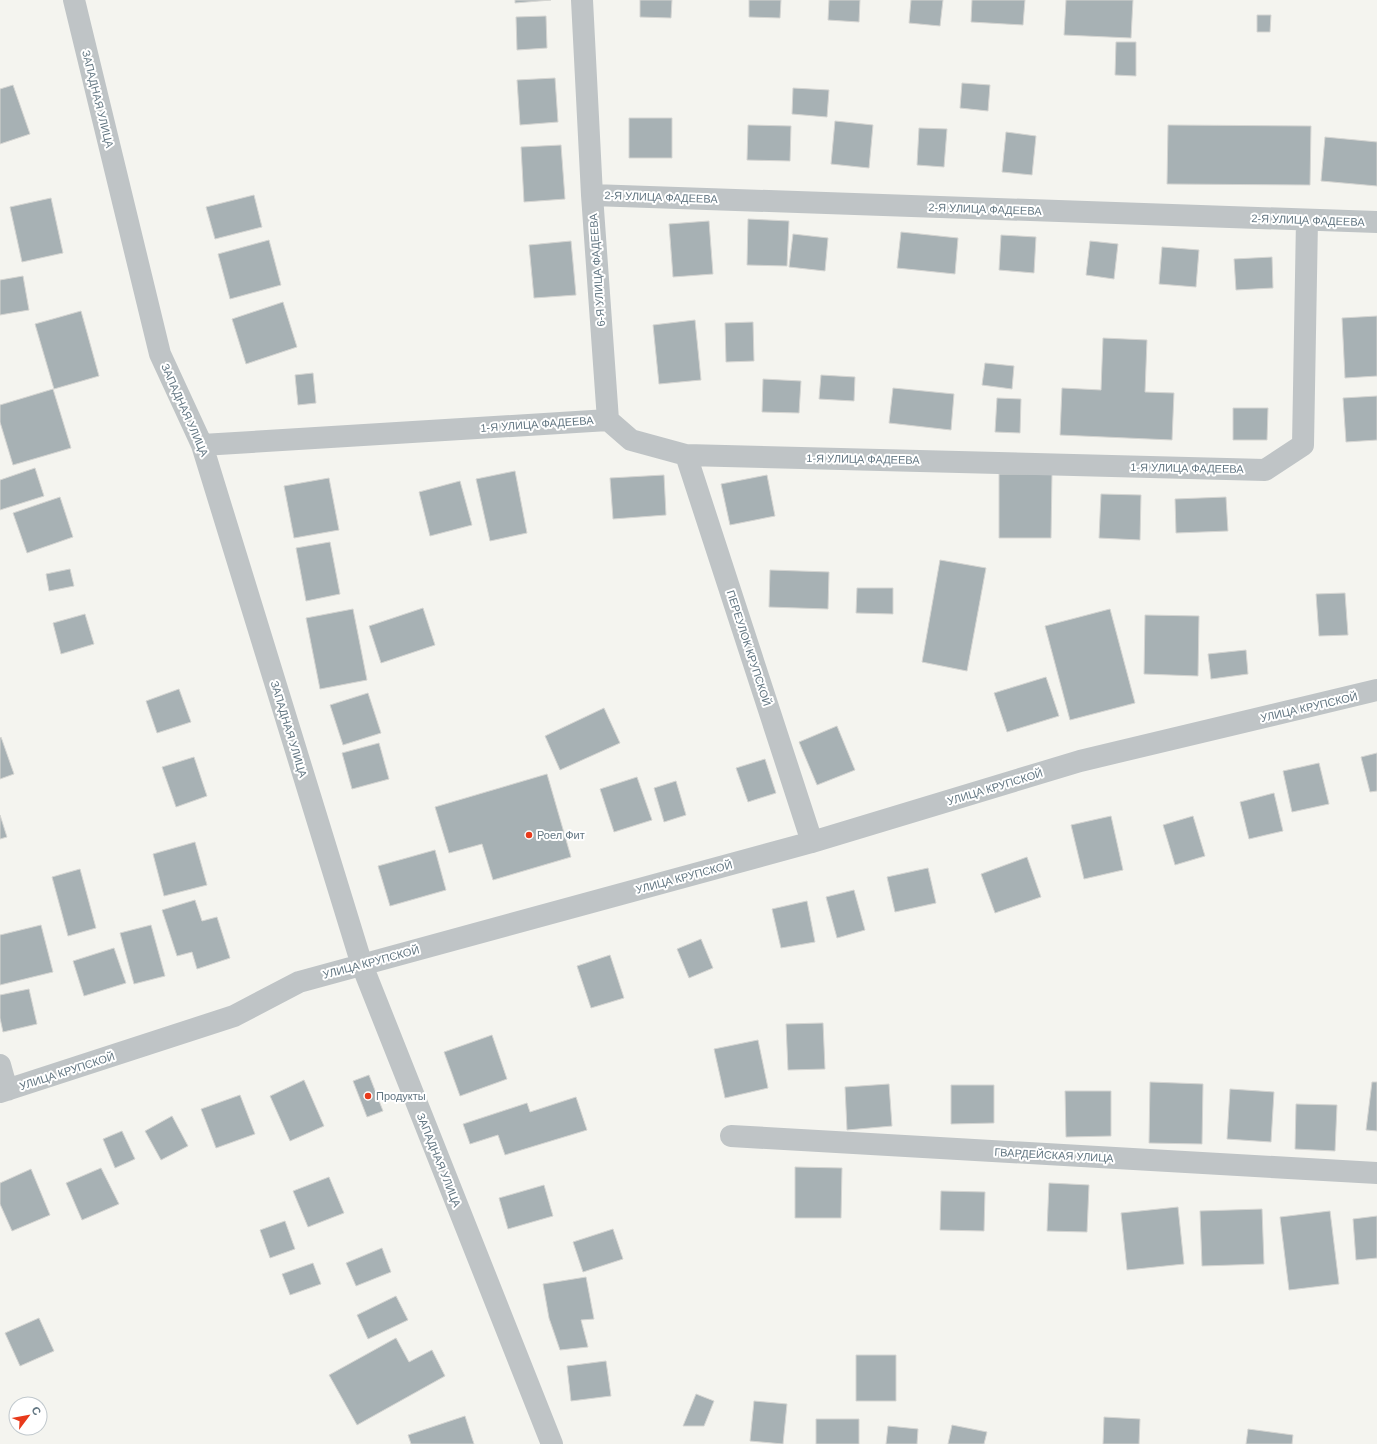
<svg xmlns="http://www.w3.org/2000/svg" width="1377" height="1444" viewBox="0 0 1377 1444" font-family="Helvetica,sans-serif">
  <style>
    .building { fill: #a7b1b4; stroke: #d5d5d2 }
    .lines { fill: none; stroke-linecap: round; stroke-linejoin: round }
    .minor { stroke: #bfc4c6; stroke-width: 22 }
    .poi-dot { fill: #e83a1b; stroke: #fff; stroke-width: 1.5 }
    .labels { text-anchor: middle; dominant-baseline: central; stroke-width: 4; stroke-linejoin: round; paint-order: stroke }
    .street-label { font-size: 11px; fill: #627682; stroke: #fff }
    .poi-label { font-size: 11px; fill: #627682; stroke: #fff; text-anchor: start }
  </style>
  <rect width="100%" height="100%" fill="#f4f4ef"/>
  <path class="building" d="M515,0H551L515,3Z
    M640,0H672L671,18L640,17Z
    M749,0H781L780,18L749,17Z
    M829,0H860L859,22L828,20Z
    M911,0H943L940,26L909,23Z
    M972,0H1025L1023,25L971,22Z
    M1066,0H1133L1131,38L1064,35Z
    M1257,15H1271L1270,32H1257Z
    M546,16L547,48L517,50L516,17Z
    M1116,42H1136V76L1115,75Z
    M555,78L558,122L520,125L517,80Z
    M962,83L990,85L988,111L960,108Z
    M13,85L30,134L0,144V89Z
    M793,88L829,90L827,117L792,114Z
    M629,118H672V158H629Z
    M835,121L873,125L869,168L831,164Z
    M748,125L791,126L790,161L747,160Z
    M1168,125L1311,126L1310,185L1167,184Z
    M919,128L947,129L944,167L917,165Z
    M1006,132L1036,136L1032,175L1002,172Z
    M1325,137L1377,142V186L1321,181Z
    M561,145L565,199L524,202L521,147Z
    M254,195L262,227L215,239L206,207Z
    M51,198L63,253L22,262L10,207Z
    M748,219L789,221L787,266L747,265Z
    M709,221L713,274L673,277L669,224Z
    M901,232L958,238L955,274L897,268Z
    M793,234L828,238L825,271L789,267Z
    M1001,235L1036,237L1034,273L999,270Z
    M269,240L281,285L230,299L218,254Z
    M571,241L576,295L534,298L529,245Z
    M1090,241L1118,244L1114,279L1086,275Z
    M1162,247L1199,250L1196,287L1159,284Z
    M1272,257L1273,288L1236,290L1234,259Z
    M23,276L29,310L0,315V280Z
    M283,302L297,347L246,364L232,319Z
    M81,311L99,376L54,389L35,324Z
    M1377,316V376L1345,378L1342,318Z
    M695,320L701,380L659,384L653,325Z
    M753,322L754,361L726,362L725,323Z
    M1103,338L1147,340L1145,392L1174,393L1172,440L1060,435L1062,388L1101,390Z
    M985,363L1014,366L1012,389L982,385Z
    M313,373L316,403L298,405L295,375Z
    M821,375L855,377L854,401L819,399Z
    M763,379L801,381L799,413L762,412Z
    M893,388L954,394L951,430L889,423Z
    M53,389L71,448L13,465L0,422V405Z
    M1377,396V440L1346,442L1343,398Z
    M997,398L1021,399L1020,433L995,432Z
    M1233,408H1268L1267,440H1233Z
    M35,468L44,496L0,510V480Z
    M515,471L527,533L490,541L476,479Z
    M999,474H1052L1051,538H999Z
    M664,475L666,515L613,519L610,478Z
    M767,475L775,516L730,525L721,484Z
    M329,478L339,530L294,538L284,486Z
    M460,481L472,525L430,536L419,492Z
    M1101,494L1141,495L1140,540L1099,538Z
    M60,497L73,537L27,553L13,513Z
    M1226,497L1228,531L1176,533L1175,499Z
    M330,542L340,594L306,601L296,548Z
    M940,560L986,568L967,671L922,662Z
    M70,569L74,586L49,591L46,574Z
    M770,570L829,572L828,609L769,607Z
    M857,588H893V614L856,613Z
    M1345,593L1348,635L1319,636L1316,594Z
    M423,608L435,645L381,663L369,626Z
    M353,609L367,680L320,689L306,618Z
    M1110,609L1135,703L1070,720L1045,626Z
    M85,614L94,644L61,654L53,623Z
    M1145,615L1199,616L1198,676L1144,674Z
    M1246,650L1248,674L1211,679L1208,654Z
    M1046,677L1059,716L1007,732L994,693Z
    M179,689L191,722L157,733L146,701Z
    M368,693L381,733L343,745L330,705Z
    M604,708L620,743L560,770L545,736Z
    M837,726L855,770L817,785L799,742Z
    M1,737L14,774L0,779V738Z
    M379,743L389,779L352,789L342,753Z
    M1377,753V791L1370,792L1361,757Z
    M194,757L207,796L176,807L162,767Z
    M765,759L776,793L748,802L736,768Z
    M1319,763L1329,804L1292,812L1283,771Z
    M547,774L571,857L493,880L482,844L449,853L435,807Z
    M637,777L652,820L614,832L600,789Z
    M676,781L686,815L664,822L654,788Z
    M1274,793L1283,831L1249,839L1240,802Z
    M0,815L7,837L0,839Z
    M1111,816L1123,870L1084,879L1071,825Z
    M1193,816L1205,856L1175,865L1163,825Z
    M195,842L207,885L164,896L153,854Z
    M435,850L446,890L390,906L378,866Z
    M1027,857L1041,897L995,913L981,874Z
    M928,868L936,903L895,912L887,877Z
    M80,869L96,928L68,936L52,877Z
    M854,890L865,930L837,938L826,897Z
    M195,900L202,921L217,917L230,958L197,969L192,952L177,956L162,910Z
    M807,901L815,942L781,948L772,909Z
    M41,925L53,972L0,985V935Z
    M151,925L165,976L134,984L120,933Z
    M701,939L713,968L689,978L677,949Z
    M114,948L126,983L84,996L73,961Z
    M610,955L624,998L591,1008L577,966Z
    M29,989L37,1024L3,1032L0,1018V995Z
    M823,1023L825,1069L788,1070L786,1024Z
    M492,1035L507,1079L460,1096L444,1052Z
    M758,1040L768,1088L725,1098L714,1049Z
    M369,1075L383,1111L367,1117L353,1081Z
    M304,1080L324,1126L290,1141L270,1096Z
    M1150,1082L1203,1084L1202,1144L1149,1143Z
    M1372,1082H1377V1131L1366,1130Z
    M889,1084L892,1126L847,1130L845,1087Z
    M951,1085H994V1123L951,1124Z
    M1230,1089L1274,1092L1271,1142L1227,1139Z
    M1065,1091H1111V1136L1066,1137Z
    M240,1095L255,1134L216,1148L201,1109Z
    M576,1097L587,1130L505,1155L498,1135L470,1144L463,1124L527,1103L530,1112Z
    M1296,1104L1337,1105L1335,1151L1295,1149Z
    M172,1116L188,1146L161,1160L145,1131Z
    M122,1131L135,1159L115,1168L103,1139Z
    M795,1167L842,1168L841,1218H795Z
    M101,1168L119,1204L82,1220L66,1183Z
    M31,1169L50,1215L12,1231L0,1204V1183Z
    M329,1177L344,1213L308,1227L293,1191Z
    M1049,1183L1089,1185L1087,1232L1047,1231Z
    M544,1185L553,1216L508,1229L499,1198Z
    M941,1191L985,1192L984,1231L940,1230Z
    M1178,1207L1184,1264L1127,1270L1121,1213Z
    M1262,1209L1264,1264L1202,1266L1200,1211Z
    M1330,1211L1339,1284L1289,1290L1280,1217Z
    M1377,1216V1258L1356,1260L1353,1219Z
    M285,1221L295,1249L270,1258L260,1230Z
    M613,1229L623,1259L583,1272L573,1242Z
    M382,1248L391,1272L356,1286L346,1263Z
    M313,1263L321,1284L290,1295L282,1274Z
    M586,1277L594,1319L581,1320L588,1347L560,1350L549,1318L543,1284Z
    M396,1296L408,1320L368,1339L357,1315Z
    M39,1318L54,1351L20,1366L5,1333Z
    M396,1338L409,1362L432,1350L445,1376L357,1425L329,1375Z
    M856,1355H896V1401H856Z
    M606,1361L611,1396L571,1401L567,1366Z
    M696,1394L714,1401L704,1426H683Z
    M754,1401L787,1404L783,1444L750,1441Z
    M465,1416L474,1444H411L408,1435Z
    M1104,1417L1140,1419L1139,1444H1103Z
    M816,1419H859V1444H816Z
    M952,1425L987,1432L984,1444H948Z
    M888,1426L918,1429L917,1444H886Z
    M1248,1429L1293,1435L1292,1444H1246Z"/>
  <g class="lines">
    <path class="minor" d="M74,0L160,354L202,445L362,965L552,1444
      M582,0L592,195L608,420
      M592,195L1377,222
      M202,445L608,420L631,440L686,455L1265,470L1303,445L1307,220
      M686,455L812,842
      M0,1065L7,1090
      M0,1092L234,1016L299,982L812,842L1080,761L1377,690
      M731,1136L1377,1173"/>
  </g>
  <g class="poi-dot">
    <circle cx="529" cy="835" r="4"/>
    <circle cx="368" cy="1096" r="4"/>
  </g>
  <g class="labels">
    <g class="street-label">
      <text transform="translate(98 99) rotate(76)">ЗАПАДНАЯ УЛИЦА</text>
      <text transform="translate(661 197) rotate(2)">2-Я УЛИЦА ФАДЕЕВА</text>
      <text transform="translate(985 209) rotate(2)">2-Я УЛИЦА ФАДЕЕВА</text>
      <text transform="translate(1308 220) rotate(2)">2-Я УЛИЦА ФАДЕЕВА</text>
      <text transform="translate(597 270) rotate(-94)">6-Я УЛИЦА ФАДЕЕВА</text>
      <text transform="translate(185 410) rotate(66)">ЗАПАДНАЯ УЛИЦА</text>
      <text transform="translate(537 424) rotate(-4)">1-Я УЛИЦА ФАДЕЕВА</text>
      <text transform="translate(863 459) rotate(1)">1-Я УЛИЦА ФАДЕЕВА</text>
      <text transform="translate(1187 468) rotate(1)">1-Я УЛИЦА ФАДЕЕВА</text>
      <text transform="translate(749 648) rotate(72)">ПЕРЕУЛОК КРУПСКОЙ</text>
      <text transform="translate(1309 707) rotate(-13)">УЛИЦА КРУПСКОЙ</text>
      <text transform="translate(289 729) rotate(73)">ЗАПАДНАЯ УЛИЦА</text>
      <text transform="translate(995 787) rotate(-17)">УЛИЦА КРУПСКОЙ</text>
      <text transform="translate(684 877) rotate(-15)">УЛИЦА КРУПСКОЙ</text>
      <text transform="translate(371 962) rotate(-15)">УЛИЦА КРУПСКОЙ</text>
      <text transform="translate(67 1071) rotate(-18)">УЛИЦА КРУПСКОЙ</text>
      <text transform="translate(1054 1155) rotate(3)">ГВАРДЕЙСКАЯ УЛИЦА</text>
      <text transform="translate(439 1160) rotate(68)">ЗАПАДНАЯ УЛИЦА</text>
    </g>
    <g class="poi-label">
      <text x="537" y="835">Роел Фит</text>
      <text x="376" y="1096">Продукты</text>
    </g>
  </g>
  <g transform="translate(28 1416) rotate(58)"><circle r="19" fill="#ffffff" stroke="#c0c8cd"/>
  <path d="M0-3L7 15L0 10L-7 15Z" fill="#e83a1b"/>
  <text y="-6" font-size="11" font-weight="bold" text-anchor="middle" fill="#627682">С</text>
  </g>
</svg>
